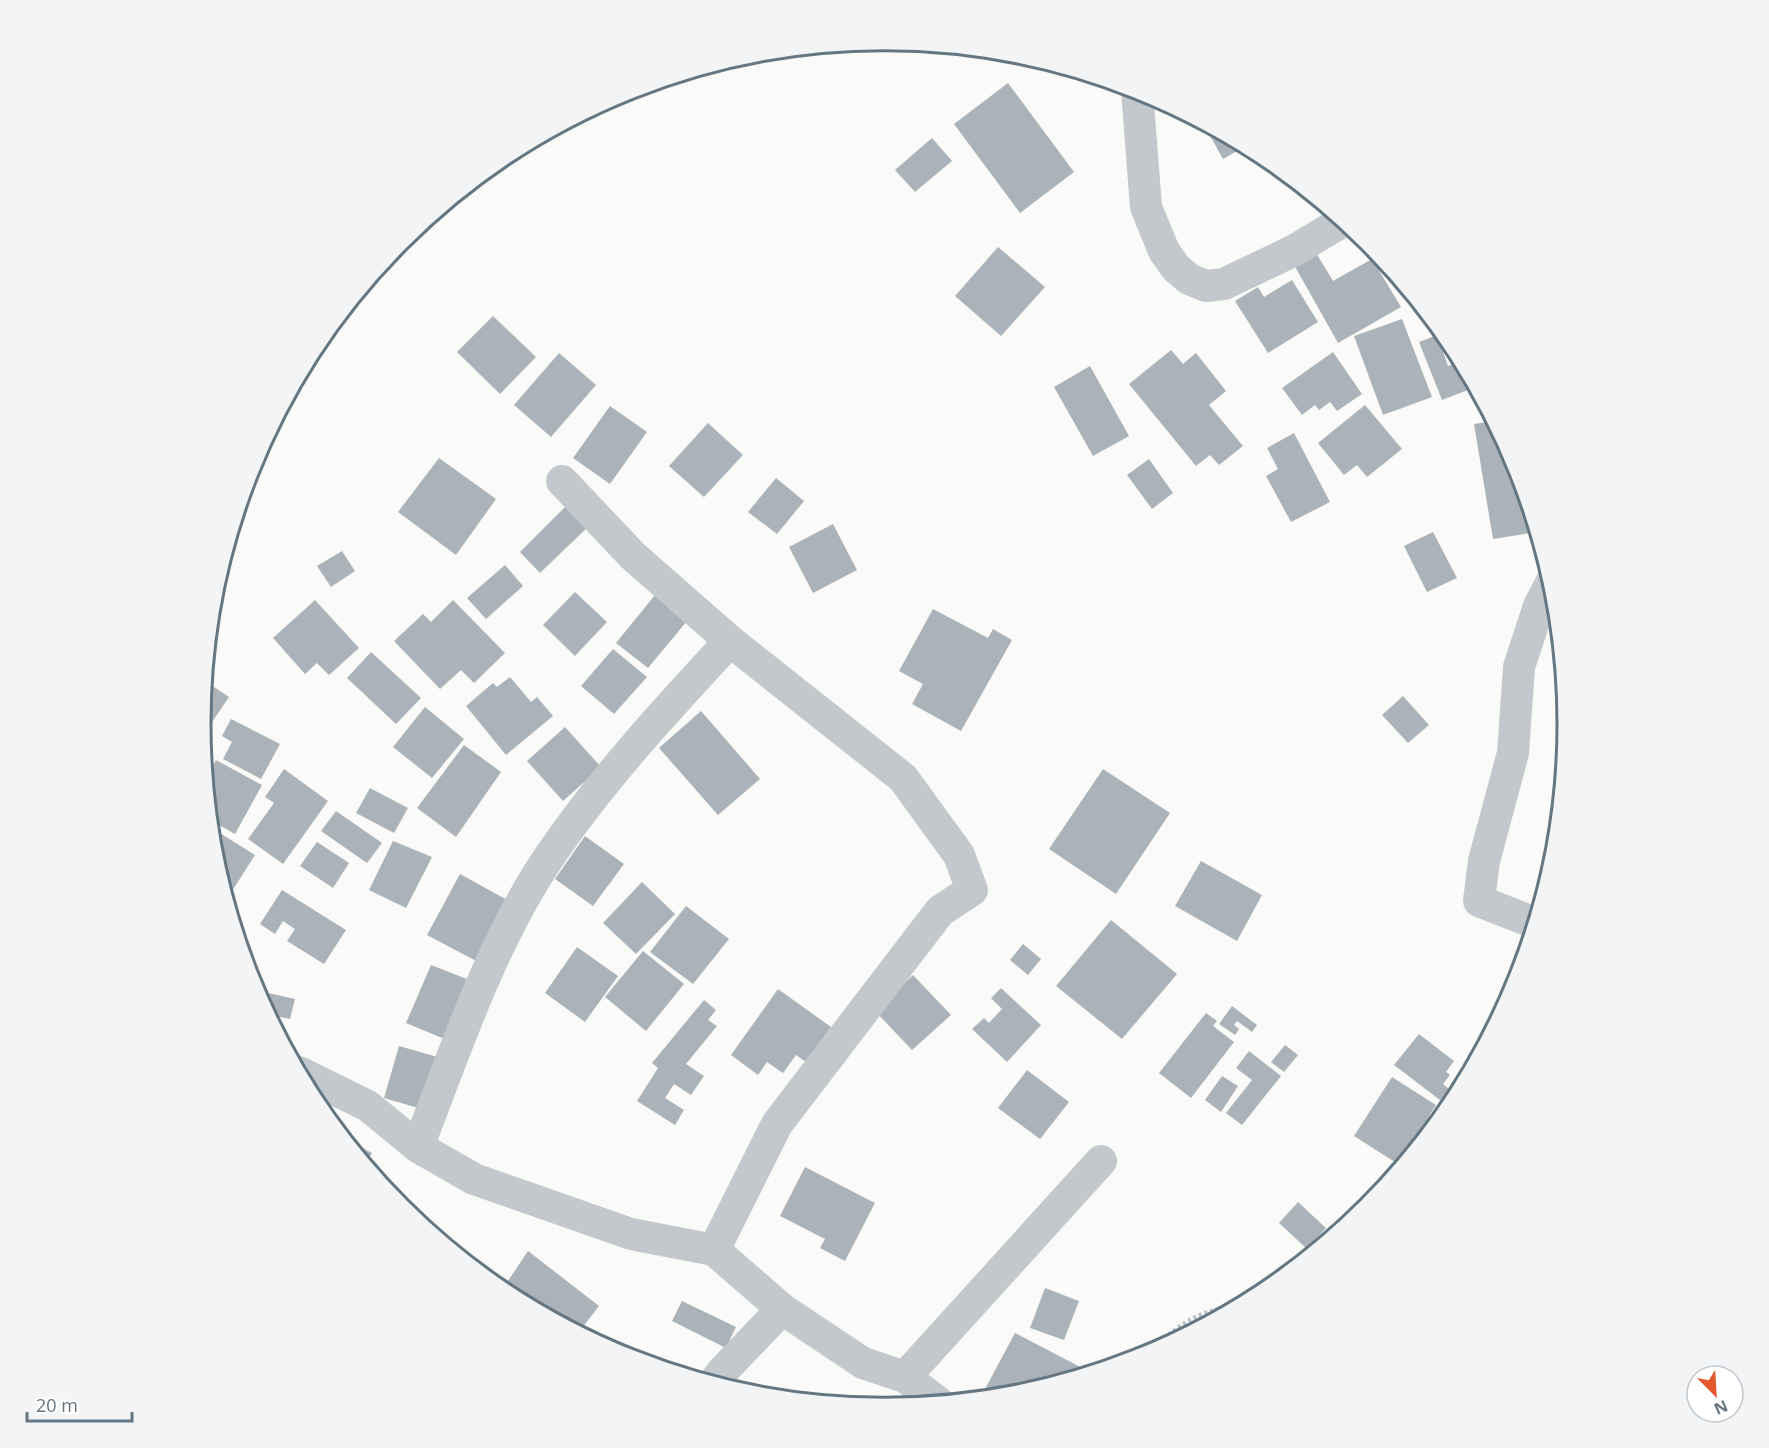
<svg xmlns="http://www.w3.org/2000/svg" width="1769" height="1448" viewBox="0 0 1769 1448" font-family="'Open Sans',sans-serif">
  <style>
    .building { fill: #aab3b9 }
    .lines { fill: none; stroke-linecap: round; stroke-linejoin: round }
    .path { stroke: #bbbfc2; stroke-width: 4; stroke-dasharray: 3 3; stroke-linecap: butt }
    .street { stroke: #c3c8cc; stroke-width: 32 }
    .rim { fill: none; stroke: #657683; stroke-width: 3 }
  </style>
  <rect width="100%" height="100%" fill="#fafaf8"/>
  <path class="building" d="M1008,83L1074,172L1020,213L954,124Z
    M1203,123L1223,133L1246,146L1223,159Z
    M932,138L952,161L915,192L895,170Z
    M998,247L1045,287L1001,336L955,296Z
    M1315,251L1333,281L1372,259L1401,307L1338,343L1293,263Z
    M1292,280L1318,322L1268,353L1235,301L1258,287L1264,297Z
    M493,316L536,357L500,394L457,352Z
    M1402,319L1432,397L1383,415L1354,336Z
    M1437,335L1448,366L1462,361L1476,387L1442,400L1419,342Z
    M1171,350L1183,364L1196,353L1226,391L1209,405L1243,446L1219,465L1210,455L1196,466L1129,384Z
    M1333,352L1362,394L1337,411L1330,402L1319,410L1315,405L1302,415L1282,388Z
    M559,353L596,385L551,437L514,405Z
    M1090,366L1129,436L1093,456L1054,387Z
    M1365,405L1402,449L1367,477L1357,465L1344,475L1318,443Z
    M610,406L647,432L610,484L573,458Z
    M1494,421L1516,463L1537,532L1493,539L1474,424Z
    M708,423L743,455L704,497L669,466Z
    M1294,433L1330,502L1291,522L1266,476L1278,469L1267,448Z
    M439,458L496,499L456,555L398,512Z
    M1149,459L1173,493L1152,509L1127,475Z
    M776,478L804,501L777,534L748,512Z
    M570,502L591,524L540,573L520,552Z
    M833,524L857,570L813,593L789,547Z
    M1433,532L1457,578L1427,592L1404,546Z
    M342,551L355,571L331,587L317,566Z
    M505,565L523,586L486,619L467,598Z
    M575,592L607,622L575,656L543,625Z
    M655,595L687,621L648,668L616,643Z
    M315,600L359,648L329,675L317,663L305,674L273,638Z
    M453,600L505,653L474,683L461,670L440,689L394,641L423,614L431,622Z
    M933,609L988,638L993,629L1012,640L961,731L912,704L923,684L899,671Z
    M613,649L647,677L614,714L581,686Z
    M371,652L421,698L396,724L347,678Z
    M510,677L531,702L537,697L553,716L506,755L466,706L493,683L497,687Z
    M205,681L229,697L202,737L201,724Z
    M1403,696L1429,725L1408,743L1382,715Z
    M425,707L464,739L432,778L393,747Z
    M701,711L760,779L718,815L659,748Z
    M231,719L280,744L261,779L223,759L232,742L222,736Z
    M565,727L601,767L563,801L527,761Z
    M464,745L501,772L456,837L417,808Z
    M216,760L262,785L235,834L210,820V813L213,808L209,805L206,770L207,767L211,769Z
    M284,769L328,801L283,864L248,839L274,803L265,797Z
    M1103,769L1170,813L1116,894L1049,849Z
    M370,788L408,808L394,833L356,813Z
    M336,811L382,843L367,863L321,831Z
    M212,828L255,855L227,899L214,857Z
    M585,836L624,864L593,906L555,879Z
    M393,841L432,857L406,908L369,890Z
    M317,842L349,863L333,888L300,866Z
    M1201,861L1262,895L1237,941L1175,906Z
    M460,874L511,902L478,962L427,935Z
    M642,882L675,914L636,954L603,923Z
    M282,890L346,930L324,964L287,941L295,929L283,921L275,934L260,924Z
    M686,906L729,939L693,984L650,952Z
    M1111,920L1177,974L1122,1039L1056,986Z
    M1023,944L1041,959L1028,975L1010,960Z
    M577,947L618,976L585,1022L545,993Z
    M643,951L684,984L646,1031L605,997Z
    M431,965L477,983L452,1042L406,1023Z
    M913,975L951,1015L912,1050L875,1011Z
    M1001,988L1041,1025L1007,1062L972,1029L984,1018L989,1023L1002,1009L991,998Z
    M778,989L831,1027L806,1062L796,1055L783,1073L767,1062L758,1075L731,1055Z
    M255,990L295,999L290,1019L280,1017L277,1030Z
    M704,1000L716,1010L708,1020L717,1026L686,1064L704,1076L691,1095L674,1084L665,1098L684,1110L675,1125L637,1101L658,1068L652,1063Z
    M1232,1006L1257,1025L1252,1032L1237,1021L1234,1025L1239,1029L1235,1035L1219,1024Z
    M1206,1013L1217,1021L1213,1026L1234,1042L1191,1098L1159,1073Z
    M1419,1034L1454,1061L1446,1072L1450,1075L1443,1084L1449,1089L1440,1100L1394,1065Z
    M1285,1045L1298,1055L1284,1072L1271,1062Z
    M399,1046L441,1058L425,1110L384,1098Z
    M1249,1051L1281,1076L1242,1125L1226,1113L1252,1080L1236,1068Z
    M1027,1070L1069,1102L1040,1139L998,1108Z
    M1222,1076L1238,1086L1221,1112L1205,1100Z
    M1392,1077L1436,1105L1398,1164L1354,1136Z
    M345,1139L372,1153L366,1164Z
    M805,1167L875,1203L845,1261L820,1248L825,1239L780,1216Z
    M1298,1202L1326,1228L1307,1249L1279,1223Z
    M528,1251L599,1306L579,1332L502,1290Z
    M1045,1288L1079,1301L1064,1340L1030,1328Z
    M682,1301L736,1327L726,1348L672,1321Z
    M1015,1333L1090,1372L1018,1394L995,1397L984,1391Z"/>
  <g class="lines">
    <path class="path" d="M1152,1352C1172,1327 1205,1306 1238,1307"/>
    <path class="street" d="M1137,90L1146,207L1164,251L1176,268L1189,279L1206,286L1224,284L1295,250L1343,221
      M562,481L633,556L730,641L903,778L959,855L972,890L940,911L777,1124L714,1250
      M1535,923L1479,901L1484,861L1513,753L1519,667L1539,606L1552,581
      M299,1072L368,1106L418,1147L474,1179L631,1234L714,1250L782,1309L863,1363L905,1377L938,1402
      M418,1147C455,1051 491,943 549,857C602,779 666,710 730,641
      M905,1377L1101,1161
      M714,1383L722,1372L782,1309"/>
  </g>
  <path d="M0 0H1769V1448H0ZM211 724a673 673 0 1 1 1346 0a673 673 0 1 1-1346 0Z" fill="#f3f4f5" fill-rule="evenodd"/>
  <path class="rim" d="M211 724a673 673 0 1 1 1346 0a673 673 0 1 1-1346 0Z"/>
  <g transform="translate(1715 1394) rotate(156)"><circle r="28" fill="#ffffff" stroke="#c1c8cd" stroke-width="1.5"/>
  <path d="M0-4.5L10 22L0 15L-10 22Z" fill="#e4572e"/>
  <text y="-9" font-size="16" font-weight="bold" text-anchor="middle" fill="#657683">N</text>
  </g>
  <path d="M27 1412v9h105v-9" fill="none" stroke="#657683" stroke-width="3"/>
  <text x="36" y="1412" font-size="18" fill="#657683" stroke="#ffffff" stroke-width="4.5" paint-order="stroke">20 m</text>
</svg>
